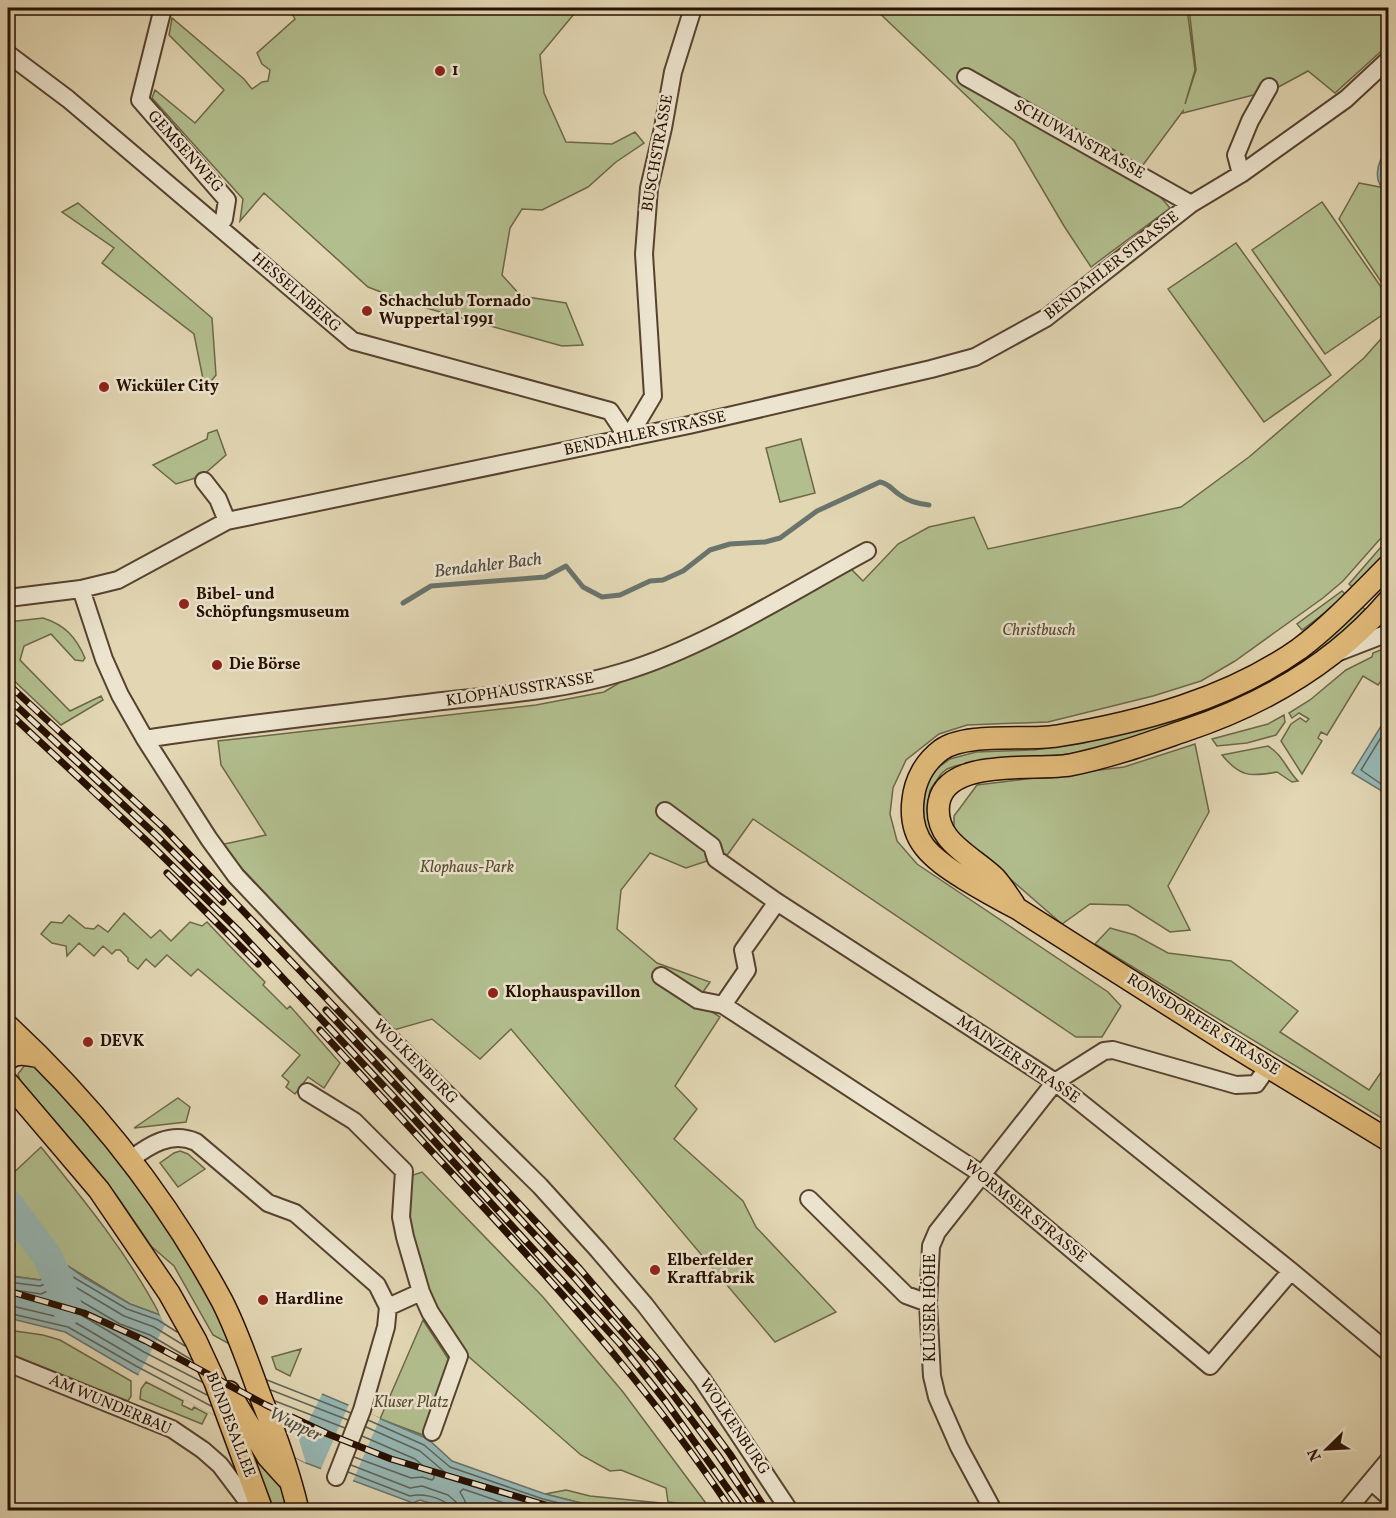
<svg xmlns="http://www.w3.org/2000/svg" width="1396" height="1518" viewBox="0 0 1396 1518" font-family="Vollkorn,serif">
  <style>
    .green { fill: #b2be8e; stroke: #6c6748; stroke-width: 1.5 }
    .water { fill: #96b7b4; stroke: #6a746c; stroke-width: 1.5 }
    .pier { fill: #e2d6b3 }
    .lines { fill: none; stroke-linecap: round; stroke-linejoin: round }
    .shore { stroke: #5e645a; stroke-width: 1.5 }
    .stream { stroke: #6a746c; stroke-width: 5 }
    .river { stroke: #96b7b4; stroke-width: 30 }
    .minor-casing { stroke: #56422e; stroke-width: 20 }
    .major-casing { stroke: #271001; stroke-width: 24 }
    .minor { stroke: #ece4ce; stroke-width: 16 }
    .major { stroke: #e1bb7a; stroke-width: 21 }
    .rail-casing { stroke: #271001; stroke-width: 7 }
    .rail { stroke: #ece4ce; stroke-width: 4.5; stroke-dasharray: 14; stroke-linecap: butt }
    .poi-dot { fill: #8f2418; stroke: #ece4ce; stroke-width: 2 }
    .labels { text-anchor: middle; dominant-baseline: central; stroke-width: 5; stroke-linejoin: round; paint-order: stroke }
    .poi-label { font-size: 16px; font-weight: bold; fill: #271001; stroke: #ece4ce; text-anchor: start }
    .street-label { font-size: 16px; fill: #271001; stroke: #ece4ce }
    .park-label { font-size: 16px; font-style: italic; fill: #584d32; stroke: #ece4ce }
    .water-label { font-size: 18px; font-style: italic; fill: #4e4a40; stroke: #ece4ce }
  </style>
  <rect width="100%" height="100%" fill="#e2d6b3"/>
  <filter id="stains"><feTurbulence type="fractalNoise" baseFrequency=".00333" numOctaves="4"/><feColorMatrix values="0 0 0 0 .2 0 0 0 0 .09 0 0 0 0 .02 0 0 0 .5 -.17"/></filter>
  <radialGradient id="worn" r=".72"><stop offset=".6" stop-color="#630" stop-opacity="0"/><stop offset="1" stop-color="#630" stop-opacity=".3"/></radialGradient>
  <path class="green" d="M289,8H579L540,55L544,93L566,142L612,144L635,132L644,143L616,162L588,187L542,210L522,209L510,228L502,275L521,296L566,303L583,345L562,346L412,304L368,287L264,193L240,221L243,199L152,98L155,90L195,123L224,90L169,35L172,18L244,79L252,89L262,82L268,81L270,70L262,64L257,53L295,19Z
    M874,8H1187L1195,70L1185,104L1196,70L1189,8H1388V45L1335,93L1308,71L1273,90L1183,113V111L1134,177L1152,187L1170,208L1091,267L1064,226L1014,141Z
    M1359,183L1380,187L1388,193V292L1339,219Z
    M1322,202L1388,297V311L1325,354L1252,250Z
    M78,203L212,318L216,375L205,389L194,334L102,263L114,248L62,212Z
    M1236,243L1331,375L1264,422L1168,289Z
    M1388,331V530L1343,581L1323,598L1235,661L1201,681L1153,696L1048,722L967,725L939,734L906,760L893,788L890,814L897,841L917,864L1108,992L1121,1006L1102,1037H1076L753,819L728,854L686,868L650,853L621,890L617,929L657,963L710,982L696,1002L720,1017L675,1086L697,1109L674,1139L743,1201L756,1227L836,1312L775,1342L511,1029L480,1059L432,1019L394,1030L220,845L266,835L221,765L218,741L536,705L604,692L634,674L849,567L863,581L898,544L929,527L974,517L988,549L1181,507L1249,457L1364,358Z
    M217,430L226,455L202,476L176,484L153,465L207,439L208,433Z
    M801,439L815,493L780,502L766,448Z
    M1388,539V556L1355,589L1349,584Z
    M1342,591L1347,596L1302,630L1297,624Z
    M1359,604L1367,611L1318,653L1279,678L1213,711L1098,749L1070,754L978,762L955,766L947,769L941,774L930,790L927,809L931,829L948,854L946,855L934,846L922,826L924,788L936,769L950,759L976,752L1034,750L1084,743L1188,712Z
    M43,618C65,625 76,637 85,658L83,661L75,660L51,634L24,646L20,660L70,711L101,696L103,700L61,725L8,675V622Z
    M1388,647V672L1378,685L1363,676L1327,735L1321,732L1318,738L1322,741L1302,774L1281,741L1291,724L1300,718L1306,722L1309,719L1299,713L1292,718L1289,713L1310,700L1346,670L1372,657L1373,653Z
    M1284,715L1285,722L1276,735L1247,743L1217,746L1212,739L1268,724Z
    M1195,744L1209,812L1168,886L1190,930L1170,932L1128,905L1090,904L1062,924L954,830V816L977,785L1124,767Z
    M1268,746C1283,755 1286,769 1298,781L1292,782L1277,772C1250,777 1240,777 1222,755Z
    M124,913L151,938L160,930L171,941L190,922L202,926L207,922C226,942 245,962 265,982L263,985L287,1009L290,1006L340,1063L324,1088L308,1077L295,1094L286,1087L289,1082L282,1076L300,1055L198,969L191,976L167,955L155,967L146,959L138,969L128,961V958L120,950H116L112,954L103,946L94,956L79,943L67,956L66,946L52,943L41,934L51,922L62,923L69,915L85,928L94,929L98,925L108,932Z
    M1110,928L1135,935L1168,953L1231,961L1298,1011L1280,1032L1369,1090L1388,1062V1122L1095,944Z
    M25,1065L38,1067L104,1140L191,1262L233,1346L213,1335L174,1266L151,1246L117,1196L84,1155L20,1081L18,1074Z
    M178,1098L190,1107L186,1122L134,1128Z
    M41,1147C84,1200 128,1254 160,1315L130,1304L68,1266L40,1280L12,1276L15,1244L8,1234V1178Z
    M180,1151L188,1154L205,1169L178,1187L160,1163L174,1153Z
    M422,1172L543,1297L623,1392L711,1510L693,1505L668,1502L666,1488L621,1470L610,1471L581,1455L469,1357L457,1353C436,1310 414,1265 408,1217C406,1204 410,1188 413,1175Z
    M423,1320L449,1360L423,1435L380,1419Z
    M8,1330L43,1335L60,1340L131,1381V1396L128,1401L8,1353Z
    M301,1349L290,1376L276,1369L272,1357Z
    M146,1382L183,1401L182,1405L192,1410L194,1407L207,1414L202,1424L140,1399L141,1389Z
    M242,1429L281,1480L288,1510H271Z
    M566,1490L590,1496L681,1505L699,1510H609L545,1494Z"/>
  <path class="water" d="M1388,148V193C1371,182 1377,162 1388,148Z
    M1388,715V788L1385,793L1352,773Z
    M68,1266L85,1278L130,1304L160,1315L243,1365L322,1394L428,1439L452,1461L545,1494L609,1510H452L420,1500L413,1503L306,1463L133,1372L65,1332L8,1318V1276L40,1280Z"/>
  <path class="pier" d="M158,1311L245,1363L323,1392L299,1440L306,1463L138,1376L165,1325Z
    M349,1404L380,1418L352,1483L320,1471Z"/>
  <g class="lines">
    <path class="shore" d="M1388,726L1361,770L1384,786H1388
      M8,1282L40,1286L68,1274L127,1309L158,1320L177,1332
      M8,1289L41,1294L67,1282L124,1316L154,1327L185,1346
      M8,1305L71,1320L139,1360L207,1395
      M8,1313L68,1327L136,1366L211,1406
      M192,1360L150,1335L120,1324L67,1293L50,1301L51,1305L76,1312L144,1352L202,1382
      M267,1380L351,1413
      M271,1390L348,1420
      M275,1401L345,1428
      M368,1420L424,1445L450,1467L543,1499L586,1510
      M366,1427L420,1451L447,1474L556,1510
      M354,1457L411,1478L422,1477L432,1480L434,1478V1475L415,1459L362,1436
      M351,1465L410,1488L422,1486L448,1495L456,1502L457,1510
      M348,1472L410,1496C422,1493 439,1497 449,1505L450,1510
      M466,1510L465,1501L460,1492L463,1489L525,1510"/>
    <path class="stream" d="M403,603L431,586L545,577L566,566L583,587L602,597L620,595L650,581L663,580L683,571L710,550L730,544L765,542L780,538L817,511L880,482C890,484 892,490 900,495C908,501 919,504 929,505"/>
    <path class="river" d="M8,1204L47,1256L59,1282L68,1310"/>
    <g class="minor-casing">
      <path id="minor" d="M163,8L140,100L227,200L224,219L218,226
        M8,54L68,99L353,341L610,411L628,438
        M966,77L1191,204
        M1241,174L1236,155L1250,121L1269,87
        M628,438L653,396L644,254L649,188L663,128L673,72L693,8
        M204,481L218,499L227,521
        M81,589L104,659L120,695L145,739L209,839L236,876L384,1032L540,1186L598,1250L645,1305L702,1379L789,1510
        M8,598L81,589L118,580L227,521L689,425L931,369L975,357L1046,318L1191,204L1241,174L1346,99L1388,60
        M1339,652L1388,633
        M145,739C241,724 338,714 434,702C497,695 562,691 623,672C706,647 791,592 867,551
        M665,811L712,846L716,859L777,902L1055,1082L1291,1271L1388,1352
        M661,976L698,1000L723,1005L983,1175L1210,1366L1291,1271
        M723,1005L747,970L743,950L777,902
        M307,1092L354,1121L404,1171L401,1217L405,1237L421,1292L430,1312L459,1356L432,1432
        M130,1160C149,1145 171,1131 196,1142L268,1203L295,1213L377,1285L388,1307L386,1327L362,1410L336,1477
        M809,1199L906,1295L928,1303
        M388,1307L421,1292
        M8,1363L172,1429L203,1450L220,1465L254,1510
        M1372,1482L1388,1496
        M993,1510L959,1447L937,1397L932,1376L928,1303L931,1246L937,1232L1055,1082L1104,1051L1113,1050L1236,1085L1256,1084L1268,1067
        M1347,1510L1388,1461"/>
    </g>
    <g class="major-casing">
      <path id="major" d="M1388,566C1360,594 1331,625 1299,649C1228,699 1141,722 1057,736C1026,741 966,732 941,750C925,762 915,780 913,800C908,841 932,858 963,878C981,889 999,899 1018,909L1227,1042L1388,1140
        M1014,904C1008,895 1002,886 995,878C973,856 932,841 939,802C948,757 1037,771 1070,765C1110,757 1146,744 1184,731C1262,705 1334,664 1388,601
        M8,1026C93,1105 167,1199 222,1301C238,1332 249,1366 261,1398C276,1435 289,1472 298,1510
        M8,1059C17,1051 29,1055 40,1057
        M8,1083L99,1190L169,1293L196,1341L215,1382L262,1510
        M229,1392L268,1457L287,1478"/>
    </g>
    <use href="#minor" class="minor"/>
    <use href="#major" class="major"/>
    <g class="rail-casing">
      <path id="rail" d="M8,684L164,828L387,1062L580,1269L656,1358L693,1404L730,1454L766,1510
        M8,698L157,836L223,902
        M8,712L149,843L238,930L395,1098L620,1344L666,1402L743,1510
        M167,873L258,964
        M326,1010L574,1277L650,1364L718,1455L752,1505
        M320,1030C375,1090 431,1151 487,1211C574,1306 660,1402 731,1510
        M8,1291L84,1313L146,1341L266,1405L328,1434L391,1459L562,1510"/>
    </g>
    <use href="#rail" class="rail"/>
  </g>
  <g class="poi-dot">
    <circle cx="440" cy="71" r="6"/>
    <circle cx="367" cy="311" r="6"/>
    <circle cx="104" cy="387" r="6"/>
    <circle cx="184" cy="604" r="6"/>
    <circle cx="217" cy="665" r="6"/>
    <circle cx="493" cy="993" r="6"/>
    <circle cx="88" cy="1042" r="6"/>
    <circle cx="655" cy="1270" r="6"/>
    <circle cx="263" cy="1300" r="6"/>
  </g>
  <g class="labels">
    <g class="poi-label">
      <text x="452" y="71">1</text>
      <text x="379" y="302">Schachclub Tornado<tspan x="379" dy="18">Wuppertal 1991</tspan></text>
      <text x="116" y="387">Wicküler City</text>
      <text x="196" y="595">Bibel- und<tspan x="196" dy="18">Schöpfungsmuseum</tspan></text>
      <text x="229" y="665">Die Börse</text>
      <text x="505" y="993">Klophauspavillon</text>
      <text x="100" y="1042">DEVK</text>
      <text x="667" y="1261">Elberfelder<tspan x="667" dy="18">Kraftfabrik</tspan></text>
      <text x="275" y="1300">Hardline</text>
    </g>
    <g class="street-label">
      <text transform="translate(1079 140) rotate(29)">SCHUWANSTRASSE</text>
      <text transform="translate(185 152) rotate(48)">GEMSENWEG</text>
      <text transform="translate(658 153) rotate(-80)">BUSCHSTRASSE</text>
      <text transform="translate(1112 266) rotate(-38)">BENDAHLER STRASSE</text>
      <text transform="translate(296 293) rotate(41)">HESSELNBERG</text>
      <text transform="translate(645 434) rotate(-12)">BENDAHLER STRASSE</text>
      <text transform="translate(520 690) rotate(-9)">KLOPHAUSSTRASSE</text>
      <text transform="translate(1203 1025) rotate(32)">RONSDORFER STRASSE</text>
      <text transform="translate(1018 1060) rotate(34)">MAINZER STRASSE</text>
      <text transform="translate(415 1062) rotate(45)">WOLKENBURG</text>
      <text transform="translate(1025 1212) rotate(39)">WORMSER STRASSE</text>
      <text transform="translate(931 1308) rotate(-90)">KLUSER HÖHE</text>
      <text transform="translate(110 1405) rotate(23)">AM WUNDERBAU</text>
      <text transform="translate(230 1425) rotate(69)">BUNDESALLEE</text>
      <text transform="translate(734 1427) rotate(56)">WOLKENBURG</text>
    </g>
    <g class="park-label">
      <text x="1039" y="631">Christbusch</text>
      <text x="467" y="868">Klophaus-Park</text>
      <text x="411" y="1403">Kluser Platz</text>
    </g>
    <g class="water-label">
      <text transform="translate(488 566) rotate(-7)">Bendahler Bach</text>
      <text transform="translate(295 1425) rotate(26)">Wupper</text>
    </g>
  </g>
  <rect width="1396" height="1518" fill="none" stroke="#e2d6b3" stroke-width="30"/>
  <rect x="9" y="9" width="1378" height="1500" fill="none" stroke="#271001" stroke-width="3"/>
  <rect x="15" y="15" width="1366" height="1488" fill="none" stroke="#271001" stroke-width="1.5"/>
  <g transform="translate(1327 1449) rotate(246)" stroke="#ece4ce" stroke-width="4.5" paint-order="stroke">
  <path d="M0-4.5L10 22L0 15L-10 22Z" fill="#271001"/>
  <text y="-9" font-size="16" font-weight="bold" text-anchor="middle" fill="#271001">N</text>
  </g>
  <rect width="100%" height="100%" filter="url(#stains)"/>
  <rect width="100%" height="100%" fill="url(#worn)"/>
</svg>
